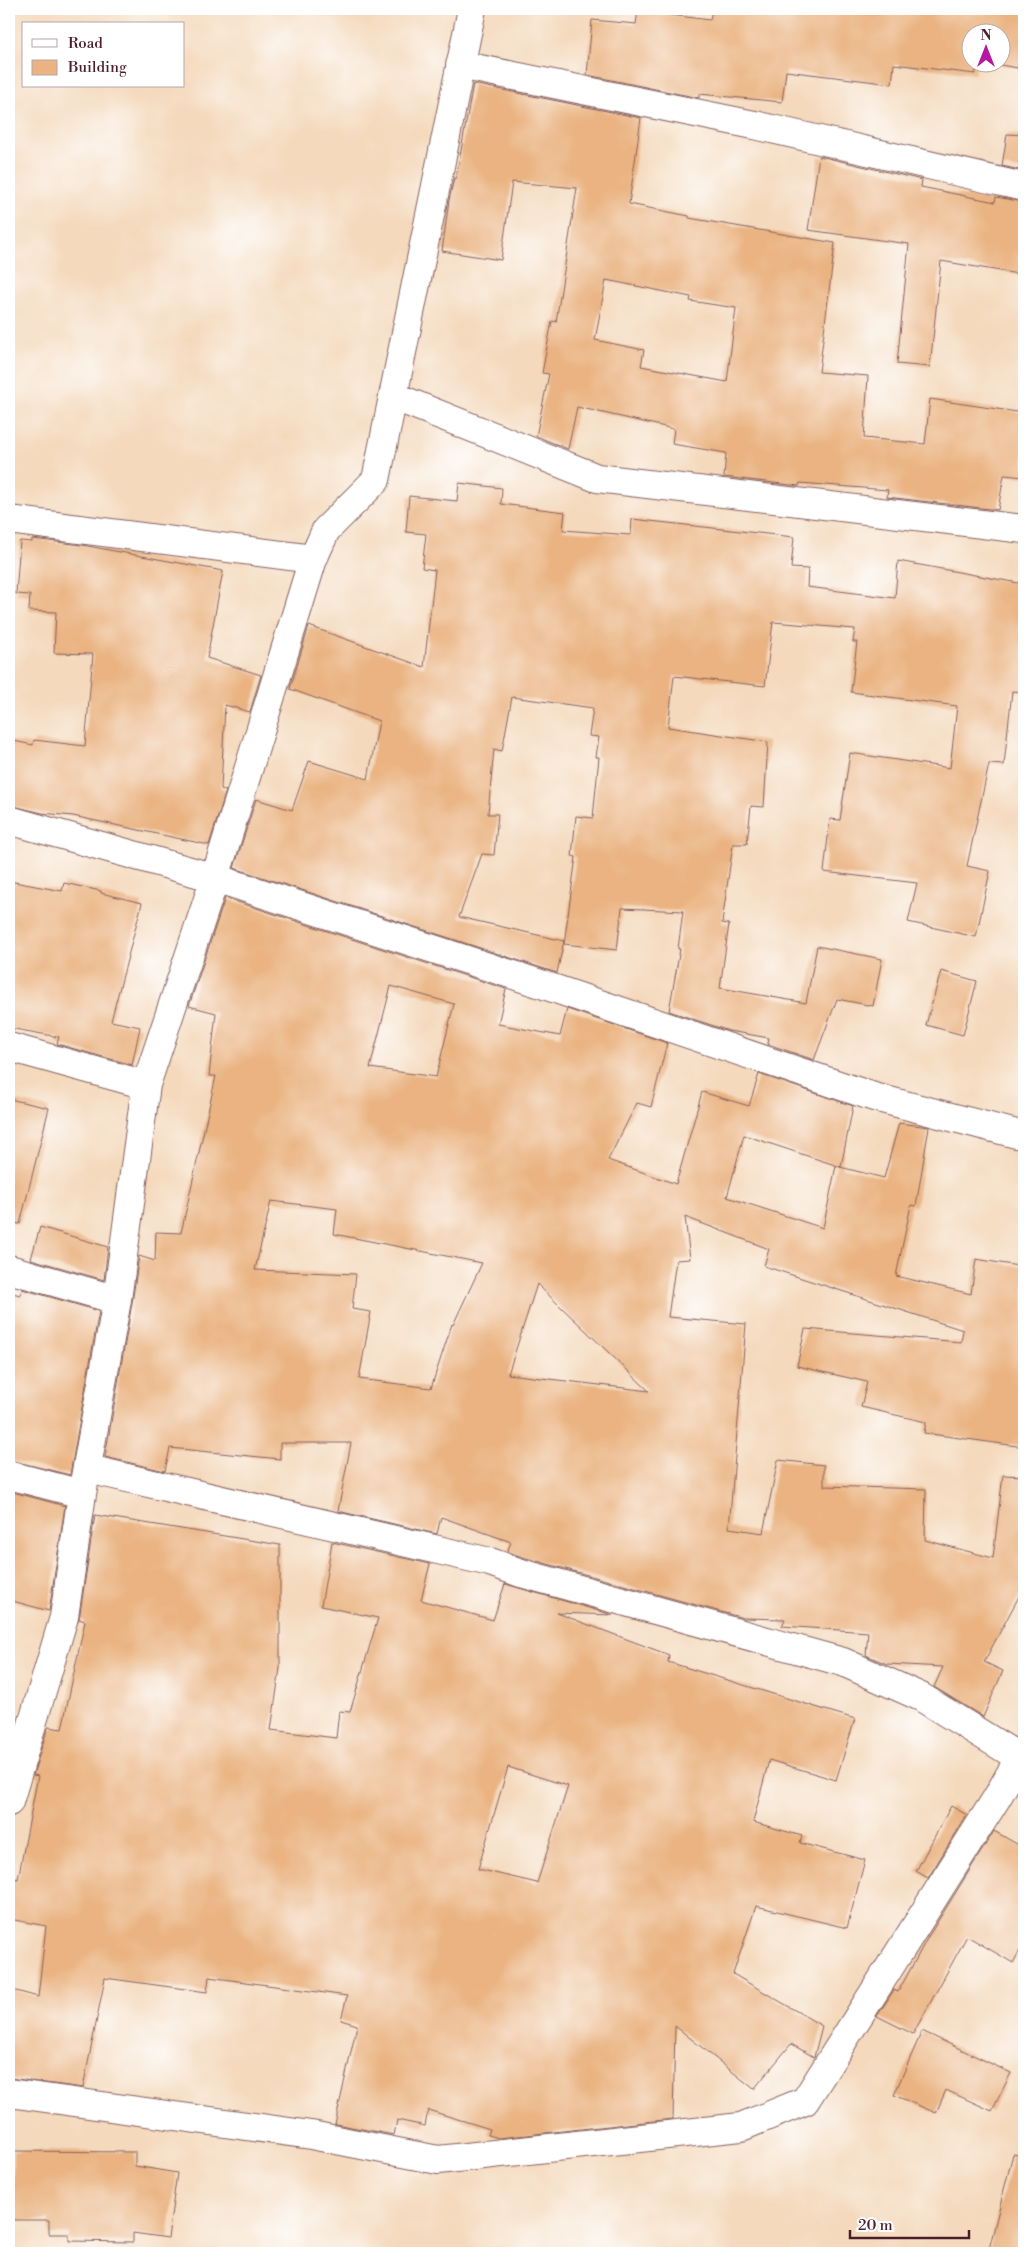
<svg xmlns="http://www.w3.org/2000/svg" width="1033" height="2262" viewBox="0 0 1033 2262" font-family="'Libre Bodoni',serif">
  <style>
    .building { fill: #eab381; fill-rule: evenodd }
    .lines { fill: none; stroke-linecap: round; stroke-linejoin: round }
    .minor-casing { stroke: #86605e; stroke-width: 30 }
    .minor { stroke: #fff; stroke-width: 28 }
  </style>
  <rect width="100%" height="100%" fill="#fff"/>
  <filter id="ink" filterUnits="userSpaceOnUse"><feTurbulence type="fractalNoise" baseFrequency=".02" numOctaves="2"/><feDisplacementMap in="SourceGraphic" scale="10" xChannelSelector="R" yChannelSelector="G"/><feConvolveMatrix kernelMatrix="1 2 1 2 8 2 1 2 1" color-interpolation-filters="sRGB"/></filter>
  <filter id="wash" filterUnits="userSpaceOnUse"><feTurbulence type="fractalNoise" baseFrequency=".0096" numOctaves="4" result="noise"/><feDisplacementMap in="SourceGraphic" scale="20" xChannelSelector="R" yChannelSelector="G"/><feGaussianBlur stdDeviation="1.12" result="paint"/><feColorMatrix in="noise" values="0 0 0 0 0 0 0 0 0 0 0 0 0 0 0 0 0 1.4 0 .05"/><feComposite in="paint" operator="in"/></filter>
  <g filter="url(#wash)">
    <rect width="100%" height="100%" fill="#f4d9bc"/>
    <g id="blocks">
      <path class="building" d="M712,9H1024V69L982,62H1000V32H970V62H977L975,74L894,64L892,84L786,71L782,102L699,94V98L587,75L592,20L636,24L638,11L710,20Z
        M473,84L641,118L629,204L689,216V218L835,243L819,372L868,376L864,438L925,444L930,399L1024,413V477L1004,475L998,510L887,497L888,490L800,483L799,486L724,477L726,453L672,444L674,429L577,407L568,449L536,436L549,374L542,373L552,321L556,322L577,188L512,182L501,260L442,251L449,200L454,178H456ZM606,280L691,297L690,301L736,308L727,382L641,366L644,350L595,340Z
        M1007,134L1024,135V171L1002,166Z
        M819,156L922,180L921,187L995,202L996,197L1024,202V275L941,261L930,367L897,364L909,244L808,230Z
        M459,483L502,488L501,504L565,512L563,530L631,535L632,519L794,537L791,568L808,569L807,587L895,598L898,561L1024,584V692L1012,691L1004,765L989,764L967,866L990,871L976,937L908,922L917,883L824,872L830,819L840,820L850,753L950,768L957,706L851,692L857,642H853L855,629L773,622L765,686L674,676L668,727L768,742L764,807L751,806L747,844H733L722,923L729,924L720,988L806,1003L817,946L882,959L873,1006L837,999L814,1060L768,1044L769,1038L729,1031L669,1011L680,949H678L683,911L622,908L617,950L564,944L576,857L572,856L576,816L593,818L599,757H596L599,737L589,736L593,708L512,697L502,751L494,749L488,814H498L494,855L482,854L459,917L564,941L557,973L234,868L256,799L292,810L309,761L368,779L379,721L290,689L309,626L424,667L435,570L422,568L426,534L406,532L409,496L457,501Z
        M32,539L82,545L223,571L207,658L261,675L250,712L225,705L221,789L226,791L209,845L73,816L42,813L9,805V740L33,745L34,740L85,746L93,654L54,653L56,612L29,611L30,595L16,594L20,541L32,542Z
        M9,881L62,891L64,883L101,891V893L142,903L111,1021L140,1027L132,1065L57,1044L59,1037L9,1028Z
        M225,898L506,989L498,1024L560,1036L567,1009L667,1043L651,1107L637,1103L608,1160L676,1184L702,1092L749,1106L759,1074L853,1106L841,1167L744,1135L727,1197L823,1228L836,1166L884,1178L899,1123L929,1127L916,1206L911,1205L896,1276L971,1294L976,1259L1024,1267V1447L924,1433L926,1422L861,1407L867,1382L797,1366L805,1329L961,1342L963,1330L764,1266L769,1249L685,1217L690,1259L676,1260L668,1317L746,1324L729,1528L763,1533L778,1460L824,1465V1486L926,1489L925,1540L993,1558L1003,1475L1024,1476V1587L984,1662L1003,1671L983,1717L934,1687L943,1667L887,1664L866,1655L868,1632L782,1626L785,1619L743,1618L526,1558L507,1552L511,1542L441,1517L437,1534L338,1511L351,1443H280V1459L170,1448L165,1471L105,1457L132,1303L139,1256L155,1261L156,1232L181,1233L216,1076H209L216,1013L189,1006ZM391,986L454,1004L436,1077L370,1068ZM271,1201L337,1209L334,1234L482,1263L453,1325L452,1324L431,1388L359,1379L371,1312L352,1309L356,1274L255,1270ZM537,1284L649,1391L508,1374Z
        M941,971L977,981L963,1035L926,1025Z
        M9,1099L49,1108L20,1224L9,1222Z
        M40,1227L108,1247L104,1280L31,1259Z
        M22,1289L99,1311L70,1475L9,1460V1292L20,1295Z
        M9,1491L65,1506L49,1611L9,1600Z
        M95,1515L280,1545V1668L271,1730L336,1738L339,1711L350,1712L378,1618L321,1606L332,1542L430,1564L421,1600L493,1620L505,1584L613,1615L557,1613L669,1655L668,1662L855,1719L836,1780L769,1760L753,1822L802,1836L800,1843L865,1860L847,1928L756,1906L733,1974L822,2026L814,2057L791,2044L754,2089L675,2026L673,2119L499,2138L488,2135L490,2129L428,2110L425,2126L397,2120L394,2135L335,2124L357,2025L341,2020L347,1996L209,1977L207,1992L105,1978L83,2088L9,2078V1989L38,1997L46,1926L9,1919V1877L18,1879L38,1776L33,1775L48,1727L62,1729L85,1621L79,1619ZM508,1767L568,1786L537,1883L478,1869Z
        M951,1806L967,1815L928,1878L916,1871Z
        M994,1831L1024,1848V1943L1013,1963L967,1936L913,2034L877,2016L894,1990L898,1992L928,1937Z
        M922,2031L1011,2073L992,2111L946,2090L936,2113L894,2095Z
        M13,2151L135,2152V2166L177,2173L168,2238L133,2233V2242L69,2241V2234H49V2220H13Z
        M1013,2154L1024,2156V2253H988Z"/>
    </g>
  </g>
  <g filter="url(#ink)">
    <use href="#blocks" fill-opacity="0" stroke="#86605e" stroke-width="1"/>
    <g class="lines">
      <g class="minor-casing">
        <path id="minor" d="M460,65L759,126L1024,187
          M393,396L597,478L1024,529
          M9,520L313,559
          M9,820L215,878L538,983L874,1097L1024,1136
          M9,1047L146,1085
          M9,1269L117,1300
          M88,1469L490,1562L521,1573L843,1662L921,1697L1020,1758
          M9,1475L82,1494
          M9,1802L64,1617L82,1494L117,1300L146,1085L215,878L313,559L326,530L376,480L472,9
          M9,2093L311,2135L438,2160L741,2127L805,2101L998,1796L1024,1749"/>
      </g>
      <use href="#minor" class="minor"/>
    </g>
  </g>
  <rect width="1033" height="2262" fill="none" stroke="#fff" stroke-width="30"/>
  <rect x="22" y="22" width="162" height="65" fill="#ffffff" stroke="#b7a5aa"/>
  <rect x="32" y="39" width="25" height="8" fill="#ffffff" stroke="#b7a5aa"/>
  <text x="68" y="48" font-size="15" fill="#4a1f2b">Road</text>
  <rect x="32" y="60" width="25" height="15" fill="#eab381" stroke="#b7a5aa"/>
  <text x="68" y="72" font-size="15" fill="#4a1f2b">Building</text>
  <g transform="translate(986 48)"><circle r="24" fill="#ffffff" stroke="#b7a5aa"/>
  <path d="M0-4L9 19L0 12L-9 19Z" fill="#b5179e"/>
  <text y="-8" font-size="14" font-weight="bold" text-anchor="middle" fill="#4a1f2b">N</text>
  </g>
  <path d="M850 2230v8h119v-8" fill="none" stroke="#4a1f2b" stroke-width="2.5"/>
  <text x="858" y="2230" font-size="15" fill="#4a1f2b" stroke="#ffffff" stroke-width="4" paint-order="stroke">20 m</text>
</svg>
